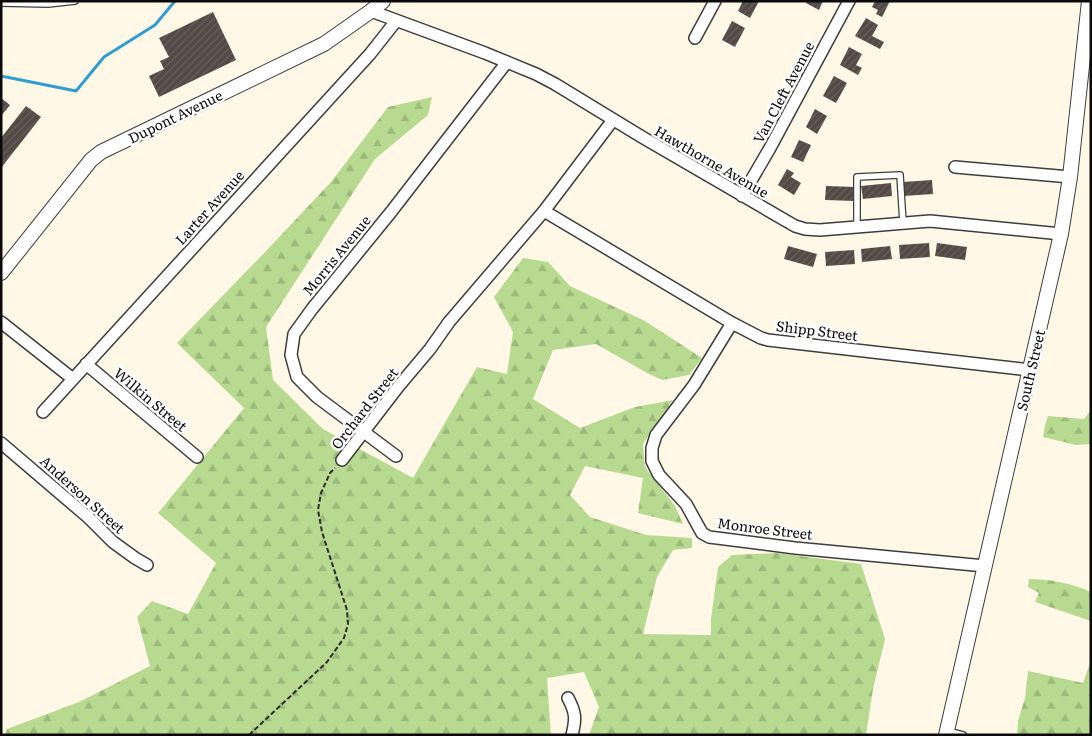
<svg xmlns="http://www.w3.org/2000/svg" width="1092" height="736" viewBox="0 0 1092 736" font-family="Literata,serif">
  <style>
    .forest { fill: url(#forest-firs) }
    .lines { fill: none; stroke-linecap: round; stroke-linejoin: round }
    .stream { stroke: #309dd0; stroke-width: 3 }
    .building { fill: url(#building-hatch) }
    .service-casing { stroke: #3d3d3d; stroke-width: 8 }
    .minor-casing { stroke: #3d3d3d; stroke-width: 14 }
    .tertiary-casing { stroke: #3d3d3d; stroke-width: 16 }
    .path { stroke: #2c2c2c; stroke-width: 2; stroke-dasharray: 5 2.5; stroke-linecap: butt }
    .service { stroke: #fff; stroke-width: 5.5 }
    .minor { stroke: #fff; stroke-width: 11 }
    .tertiary { stroke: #fff; stroke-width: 14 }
    .labels { text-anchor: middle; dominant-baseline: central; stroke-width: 5; stroke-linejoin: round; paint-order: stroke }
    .street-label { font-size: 14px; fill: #0a0a0a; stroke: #fff }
  </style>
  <defs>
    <pattern id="forest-firs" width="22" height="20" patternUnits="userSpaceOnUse" patternTransform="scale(1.25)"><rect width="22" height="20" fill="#b7da90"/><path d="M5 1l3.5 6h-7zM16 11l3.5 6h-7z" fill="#9cba7b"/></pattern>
    <pattern id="building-hatch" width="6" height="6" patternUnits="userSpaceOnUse" patternTransform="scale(1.25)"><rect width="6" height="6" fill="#534a46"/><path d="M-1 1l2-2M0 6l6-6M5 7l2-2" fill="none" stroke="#67605c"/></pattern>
  </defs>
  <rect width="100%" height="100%" fill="#fff8e7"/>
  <path class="forest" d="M432,97L428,115L375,159L266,327L273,380L323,429L413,478L477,367L507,374L513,332L494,297L523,258L548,262L570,286L645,321L702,358L689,375L662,380L647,373L596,344L553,350L533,399L580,428L635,407L673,400L643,444L645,467L675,506L683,524L638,513L643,478L585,466L570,495L590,517L646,535L692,538V548L673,550L657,577L643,634L711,635V619L718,567L732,555L777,553L861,564L885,639L873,689L866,735H589L599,707L584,672L547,678L551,735H5L7,729L79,702L150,666L137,617L152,601L188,614L216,563L158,513L244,408L177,343L267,250L331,182L388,107Z
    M1091,410V444L1076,445L1043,437L1045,425L1048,416L1084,419Z
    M1029,579C1050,579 1071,583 1091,592V621L1035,602L1039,593L1028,587Z
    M1091,660V735L1017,734L1018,721L1025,698L1028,671L1083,683Z"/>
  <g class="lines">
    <path class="stream" d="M1,76L76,91L104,57L155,25L175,1"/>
  </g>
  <path class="building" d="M743,1H759L750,18L738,11Z
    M807,1H823L819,10L806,3Z
    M875,1H890L882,17L876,14L878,10L872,7Z
    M213,12L236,60L159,97L149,76L164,69L160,61L169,57L159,38Z
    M866,18L878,25L872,36L884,42L880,49L855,36Z
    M732,21L745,28L735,47L722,40Z
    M849,47L862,54L856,65L862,68L858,75L840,65Z
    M834,76L847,83L836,103L823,96Z
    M1,98L10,105L1,116Z
    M26,106L41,117L1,168V138Z
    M815,109L827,116L817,134L806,127Z
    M799,140L811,145L803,162L791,157Z
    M787,169L794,173L791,177L801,183L794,195L778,185Z
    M932,180L933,194L904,196L903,182Z
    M891,183L892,196L863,199L861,186Z
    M826,186L855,187V201L825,200Z
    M929,243L930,257L900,259L899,245Z
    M937,243L967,247L965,260L935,256Z
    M788,246L817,254L813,267L784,259Z
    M890,246L892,259L862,262L861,249Z
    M854,250L855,264L826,266L825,252Z"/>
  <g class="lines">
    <g class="service-casing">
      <path id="service" d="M1,3L48,4L75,1
        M857,227V177L900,175L903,223
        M947,731L963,735"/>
    </g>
    <g class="minor-casing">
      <path id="minor" d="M371,11L485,53L536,74L555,84L642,137L795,226L805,229L820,230L930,221L1061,234
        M695,38L715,1
        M955,167L1070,177
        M742,196L770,148L849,1
        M544,211L732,323L761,338L768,340L1030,370
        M1,322L73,379
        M732,323L694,385L656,435L652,448V461L659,475L686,504L702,533L709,537L795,548L985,566
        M86,364L197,457
        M43,412L370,54L396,21
        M1,443L89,518L113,542L135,558L147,565
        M396,456L317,397L297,377L291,355L294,334L312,309L391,212L507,62
        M342,460L398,387L430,349L449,322L544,211L613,120
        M568,698C576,713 576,719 572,735"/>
    </g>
    <g class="tertiary-casing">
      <path id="tertiary" d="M1,273L91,160L101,152L324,44L371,11L383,1
        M946,735L1061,234L1070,177L1089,1"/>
    </g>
    <path class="path" d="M249,735L327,662L344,638L348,624L347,610L322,532L318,510L321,493L330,473L335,468"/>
    <use href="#service" class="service"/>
    <use href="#minor" class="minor"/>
    <use href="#tertiary" class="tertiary"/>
  </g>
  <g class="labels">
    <g class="street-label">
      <text transform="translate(783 92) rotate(-62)">Van Cleft Avenue</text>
      <text transform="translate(175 116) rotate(-26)">Dupont Avenue</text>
      <text transform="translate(712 161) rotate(30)">Hawthorne Avenue</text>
      <text transform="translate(209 207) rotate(-48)">Larter Avenue</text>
      <text transform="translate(336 255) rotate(-51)">Morris Avenue</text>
      <text transform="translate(817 330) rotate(7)">Shipp Street</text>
      <text transform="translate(1030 370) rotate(-77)">South Street</text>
      <text transform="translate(151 399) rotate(40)">Wilkin Street</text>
      <text transform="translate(364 408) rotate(-52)">Orchard Street</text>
      <text transform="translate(83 494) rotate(42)">Anderson Street</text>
      <text transform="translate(765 528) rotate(7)">Monroe Street</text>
    </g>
  </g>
  <rect width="1092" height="736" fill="none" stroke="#0a0a0a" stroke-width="5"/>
</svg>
